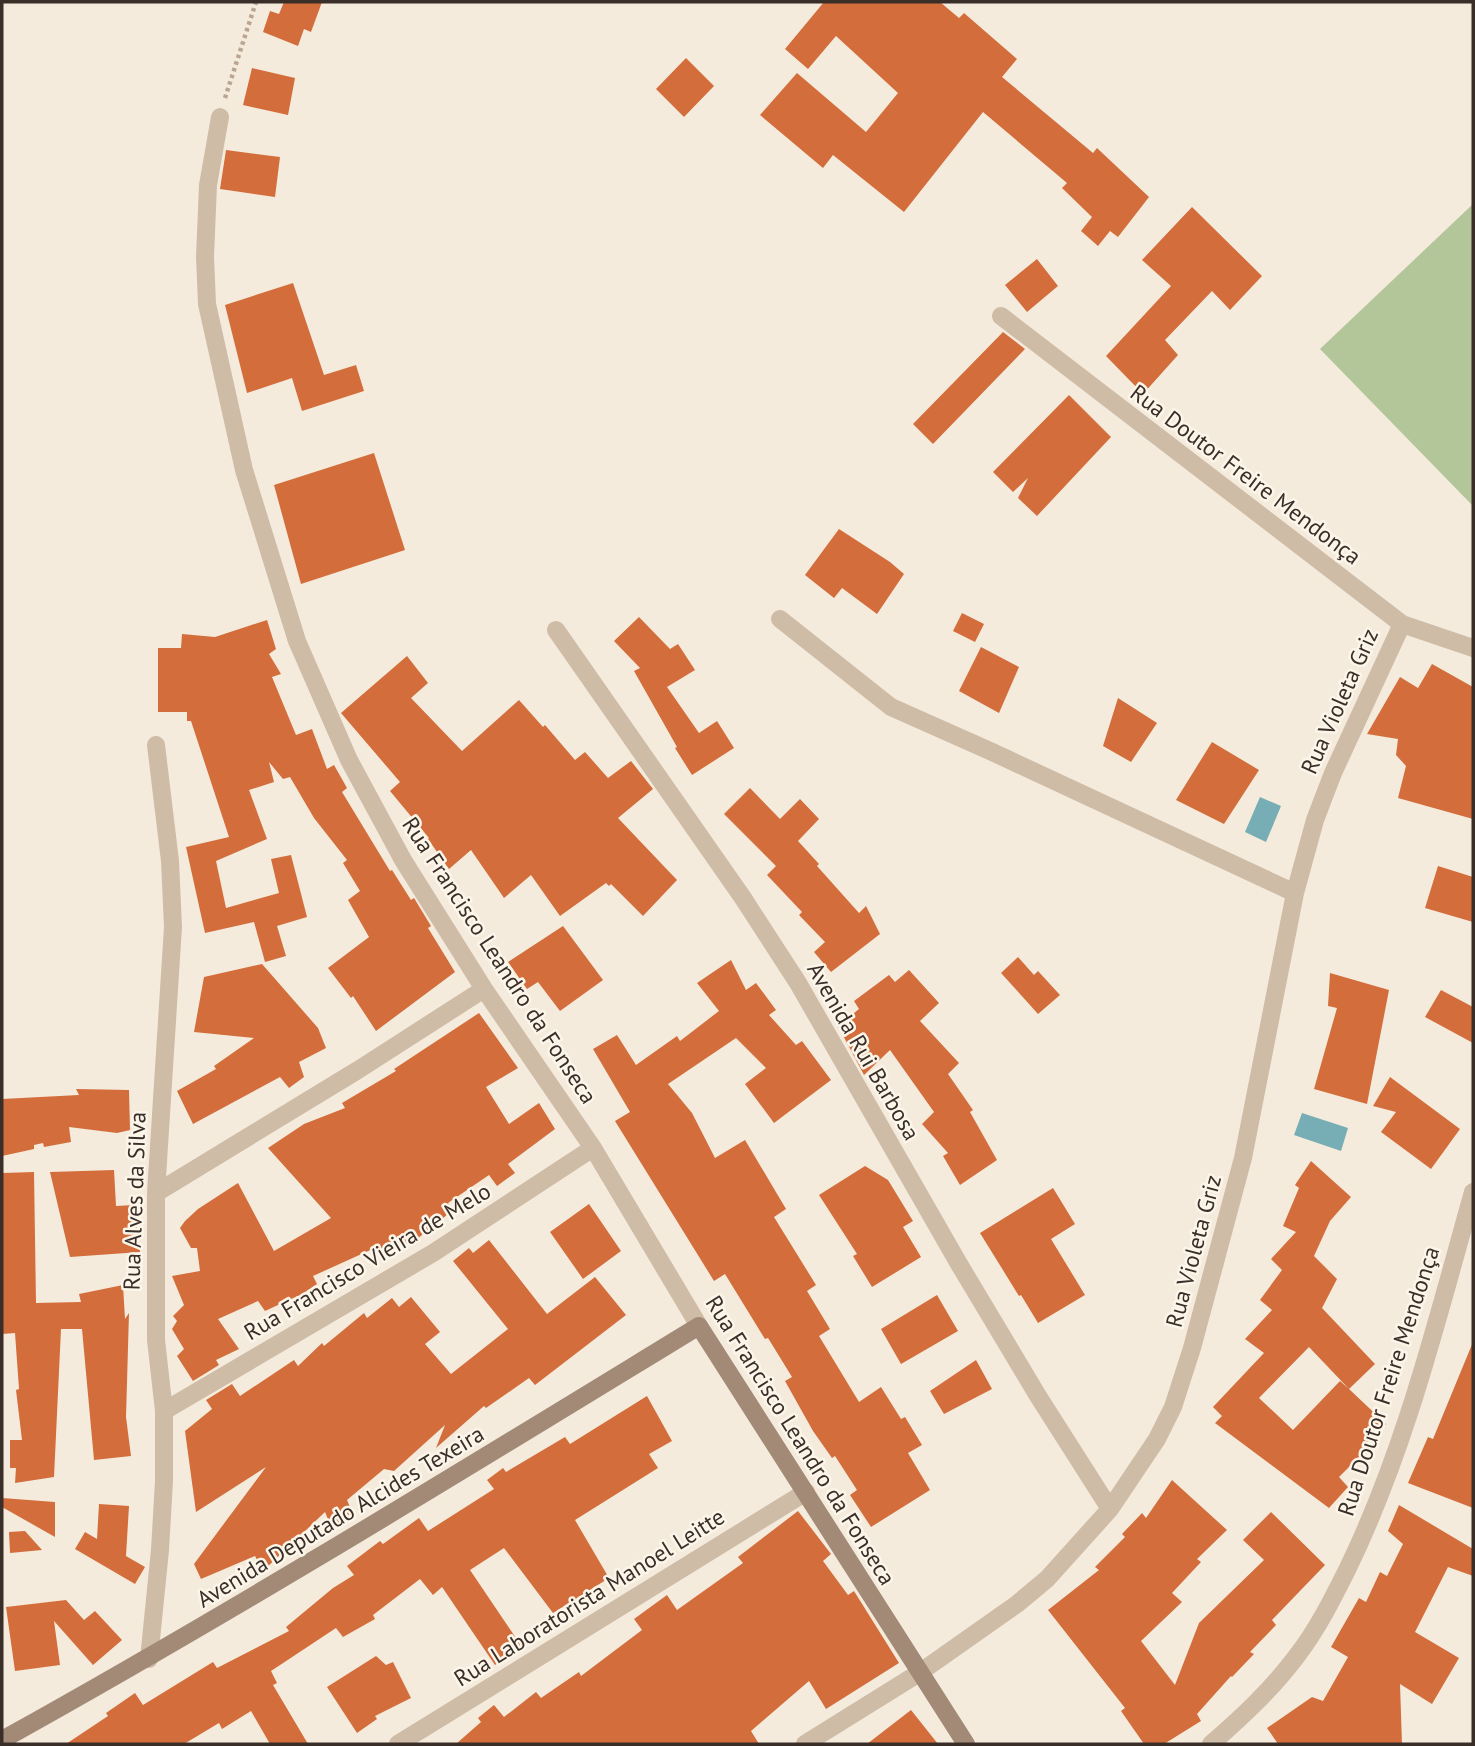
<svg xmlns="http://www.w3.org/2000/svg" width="1475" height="1746" viewBox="0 0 1475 1746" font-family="'PT Sans',sans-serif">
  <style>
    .green { fill: #b3c69a }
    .water { fill: #77adb5 }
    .building { fill: #d36d3b; fill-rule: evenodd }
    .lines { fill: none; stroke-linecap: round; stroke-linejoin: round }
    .path { stroke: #baa690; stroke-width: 4.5; stroke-dasharray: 3.5 3.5; stroke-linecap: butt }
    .street { stroke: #cebca6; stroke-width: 18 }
    .secondary { stroke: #a28a77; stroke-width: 18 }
    .labels { text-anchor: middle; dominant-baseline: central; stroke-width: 5; stroke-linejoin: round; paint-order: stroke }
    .street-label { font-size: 23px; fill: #3a2f28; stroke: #fcf5e9 }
  </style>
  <rect width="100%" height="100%" fill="#f5ebdc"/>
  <path class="green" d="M1473,204V506L1320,349Z"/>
  <path class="water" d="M1260,797L1281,806L1266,842L1245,832Z
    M1302,1113L1348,1128L1341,1151L1294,1135Z"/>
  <path class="building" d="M284,2H322L311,32L304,29L298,46L263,32L270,11L279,14Z
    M824,2H940L959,18L964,13L1017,59L1002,77L1093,153L1097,148L1149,197L1118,237L1110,231L1098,246L1081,231L1092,217L1062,188L1067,183L983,112L904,212L833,155L823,168L760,115L797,73L866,132L898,93L836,36L808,69L785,49Z
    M686,58L714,86L684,117L656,89Z
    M252,68L295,78L288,115L243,105Z
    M226,150L280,157L275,197L220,189Z
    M1192,207L1262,276L1230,310L1212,291L1165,340L1178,355L1143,394L1106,356L1171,286L1142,260Z
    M1037,259L1058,286L1027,312L1005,285Z
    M293,283L324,375L356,365L364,391L302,411L292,378L247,393L225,305Z
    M1003,332L1025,349L933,444L913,424Z
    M1069,395L1111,437L1037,516L1018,498L1028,478L1013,492L993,472Z
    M374,453L405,550L301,584L274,485Z
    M839,529L890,562L904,574L877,614L842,588L834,598L805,575Z
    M962,613L984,624L975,642L953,631Z
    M639,617L670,649L678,644L695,670L667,687L699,733L717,721L734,748L692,775L675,748L677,747L634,671L640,668L614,641Z
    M267,620L276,649L269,654L281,674L272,677L296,735L312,729L327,769L334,765L347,788L342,792L390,871L392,870L411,900L414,898L431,926L428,928L455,972L376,1031L353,996L351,998L328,968L369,937L348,900L360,891L343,863L347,860L314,818L290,777L283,779L269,762L274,782L249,790L267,839L216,861L226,908L279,893L271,859L291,855L307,917L277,926L286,956L265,962L254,922L205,933L186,847L229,837L191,721H187V712H158V648H181L182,634L215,637Z
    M981,647L1019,667L999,713L959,691Z
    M407,656L428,683L411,698L462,751L519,700L543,727L545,725L575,760L585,752L608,778L631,761L653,789L618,818L677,880L643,916L611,884L609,886L606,883L560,916L531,875L504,898L471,850L449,869L428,839L429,838L390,791L400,782L341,713Z
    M1432,664L1473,687V819L1398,798L1406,766L1396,755L1398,739L1367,734L1400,677L1418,688Z
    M1118,698L1157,723L1131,762L1103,746Z
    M1212,742L1259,770L1224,824L1176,800Z
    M750,788L780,819L800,799L819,819L798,841L819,864L817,866L859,913L866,906L880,934L831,972L814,952L825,942L799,915L802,912L767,875L776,866L724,814Z
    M1438,866L1473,877V922L1425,908Z
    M563,926L603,980L560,1011L538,982L527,989L508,962Z
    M1018,957L1034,975L1038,971L1060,995L1038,1014L1001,973Z
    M731,960L746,990L756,983L776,1010L769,1015L796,1045L802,1041L831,1080L774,1123L745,1084L766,1068L736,1038L668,1084L692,1113L715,1158L745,1140L786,1209L774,1217L816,1285L807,1291L830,1329L819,1336L859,1402L881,1387L901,1419L905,1417L922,1445L908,1453L930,1490L871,1527L850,1495L857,1490L835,1456L832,1458L813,1431L785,1381L792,1377L768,1338L765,1339L725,1274L714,1281L615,1121L630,1112L593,1049L617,1035L636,1065L677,1036L680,1041L719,1011L697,983Z
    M262,964L318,1028L326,1048L299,1062L304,1077L289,1088L280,1077L193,1124L177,1091L216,1069L214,1066L254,1038L194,1032L204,977Z
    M909,970L939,1003L920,1021L959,1063L948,1074L973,1110L970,1112L997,1160L960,1185L943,1156L948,1153L922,1124L934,1112L890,1050L864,1075L838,1026L859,1009L854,1001L889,975L895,982Z
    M1330,973L1389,990L1367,1104L1314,1089L1337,1008L1328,1006Z
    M1441,990L1473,1007V1043L1425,1017Z
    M479,1013L518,1068L486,1087L509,1124L539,1103L555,1129L508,1164L515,1173L497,1186L489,1175L448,1203L453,1210L417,1239L382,1257L377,1247L313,1276L317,1284L302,1294L265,1311L258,1301L218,1319L239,1349L216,1360L219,1365L193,1381L177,1356L184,1349L172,1329L177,1321L173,1316L184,1305L172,1276L200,1271L197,1248H191L180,1228L185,1221L198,1209L238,1183L274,1251L331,1218L268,1148L304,1124L345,1108L342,1103L396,1071L394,1069Z
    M1390,1077L1460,1129L1431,1169L1381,1132L1396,1112L1373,1106Z
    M76,1089L129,1090L130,1130L117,1133L69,1127L71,1142L44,1147L43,1143L34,1145V1149L2,1156V1099L79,1095Z
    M1311,1161L1351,1197L1330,1221L1314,1256L1337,1279L1322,1308L1375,1364L1349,1389L1386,1424L1360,1450L1363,1453L1339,1477L1348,1487L1329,1508L1215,1423L1222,1416L1213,1407L1264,1353L1245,1339L1272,1310L1260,1300L1282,1270L1271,1259L1296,1232L1283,1226L1299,1188L1295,1185ZM1309,1347L1349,1389L1340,1381L1293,1430L1259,1398Z
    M865,1166L888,1180L913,1221L903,1227L921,1257L872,1287L853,1256L857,1254L819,1195Z
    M114,1170L116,1206L134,1205L140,1252L70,1257L50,1172Z
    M34,1172L36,1303L81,1302L79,1294L123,1285L125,1319L129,1313L126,1417L131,1456L94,1460L82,1329H61L54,1477L15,1483L16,1468H10V1440H22L16,1390L19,1389L15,1333L2,1334V1173Z
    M1053,1188L1075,1224L1051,1239L1085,1295L1038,1323L1021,1295L1019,1296L980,1233Z
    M589,1204L621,1251L583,1279L550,1232Z
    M489,1240L547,1314L595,1277L626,1315L535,1385L529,1378L486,1408L484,1406L436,1448L445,1425L394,1471L384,1469L347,1500L352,1512L332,1529L325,1512L263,1571L255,1556L201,1579L194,1564L266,1467L196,1512L185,1431L212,1409L206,1400L232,1384L240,1396L294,1360L298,1366L322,1343L324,1346L364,1313L367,1318L392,1298L399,1307L411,1297L440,1332L425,1344L451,1374L508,1329L453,1261L469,1248L473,1253Z
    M937,1295L958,1331L901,1364L881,1329Z
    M1473,1342V1508L1408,1483L1428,1437L1433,1439Z
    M976,1360L992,1389L944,1414L930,1391Z
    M647,1396L672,1441L649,1454L658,1468L575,1520L609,1578L553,1613L504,1548L470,1570L522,1647L495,1665L442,1587L433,1595L420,1579L373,1615L375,1619L343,1637L336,1628L271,1671L277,1683L273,1685L308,1744H270L251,1711L222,1729L219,1723L184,1744H66L108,1716L106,1713L135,1693L143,1705L213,1662L217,1668L289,1631L286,1627L333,1588L354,1575L347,1566L380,1541L383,1544L419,1518L428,1531L494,1489L487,1480L503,1468L506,1472L565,1437L570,1444Z
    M1172,1480L1227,1530L1197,1559L1201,1562L1172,1593L1182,1602L1141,1641L1175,1685L1199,1623L1264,1560L1243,1540L1271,1512L1325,1565L1272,1620L1276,1625L1250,1652L1254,1654L1232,1677L1231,1676L1197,1714L1201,1721L1164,1744H1144L1121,1711L1125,1708L1048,1610L1099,1570L1095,1567L1125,1537L1122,1534L1142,1513L1146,1518Z
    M2,1498L55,1502V1537L2,1507Z
    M99,1504L129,1506L126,1556L145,1567L135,1584L75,1549L85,1532L97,1539Z
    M1399,1505L1473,1549V1576L1448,1567L1415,1632L1459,1658L1432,1704L1400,1684L1402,1744H1278L1267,1728L1312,1697L1323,1701L1348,1657L1331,1647L1359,1598L1366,1602L1380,1572L1387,1576L1403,1544L1388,1531Z
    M798,1511L831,1554L823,1561L848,1595L854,1591L899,1663L826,1709L809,1681L751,1731L759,1744H456L481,1722L478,1718L494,1705L504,1717L536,1692L541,1698L579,1672L581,1676L642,1630L634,1619L667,1595L677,1610L743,1563L738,1557Z
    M25,1531L42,1550L10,1553L9,1532Z
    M66,1600L84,1620L95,1611L122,1640L93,1665L54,1621L60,1665L15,1671L6,1607Z
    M376,1656L386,1665L393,1662L411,1698L375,1716L377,1719L357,1733L327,1687Z
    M911,1710L938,1744H867Z"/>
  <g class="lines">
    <path class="path" d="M225,98L256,2"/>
    <path class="street" d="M220,117L208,185L205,257L207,304L244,470L297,641L349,760L403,860L484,989L593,1148L699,1326
      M1001,316L1402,624L1473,648
      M780,619L891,707L990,751L1295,893
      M556,630L743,898L798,983L959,1264L1038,1396L1110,1509
      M156,1193L358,1070L484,989
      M164,1411L433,1253L593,1148
      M149,1659L160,1550L164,1481V1411L156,1340V1193L173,927L170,861L156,745
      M398,1744L806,1492
      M805,1744L919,1673L1017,1604L1047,1579L1110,1509L1157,1439L1173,1407L1192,1348L1243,1158L1295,893L1315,820L1333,773L1402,624
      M1211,1744C1242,1717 1271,1690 1296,1657C1317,1630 1332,1600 1347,1570C1405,1451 1437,1320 1473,1192"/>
    <path class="secondary" d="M2,1740C238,1609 468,1467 699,1326L966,1744"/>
  </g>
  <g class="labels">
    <g class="street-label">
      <text transform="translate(1246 474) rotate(37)">Rua Doutor Freire Mendonça</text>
      <text transform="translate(1339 701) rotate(-66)">Rua Violeta Griz</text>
      <text transform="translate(500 960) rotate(57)">Rua Francisco Leandro da Fonseca</text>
      <text transform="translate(864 1051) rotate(60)">Avenida Rui Barbosa</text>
      <text transform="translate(134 1201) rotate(-88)">Rua Alves da Silva</text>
      <text transform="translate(1193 1251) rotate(-75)">Rua Violeta Griz</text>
      <text transform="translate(367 1261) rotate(-31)">Rua Francisco Vieira de Melo</text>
      <text transform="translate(1388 1381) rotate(-72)">Rua Doutor Freire Mendonça</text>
      <text transform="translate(801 1440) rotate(58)">Rua Francisco Leandro da Fonseca</text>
      <text transform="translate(340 1516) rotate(-31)">Avenida Deputado Alcides Texeira</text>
      <text transform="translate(589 1597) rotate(-32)">Rua Laboratorista Manoel Leitte</text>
    </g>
  </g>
  <rect width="1475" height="1746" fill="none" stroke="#3a2f28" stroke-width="7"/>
</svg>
